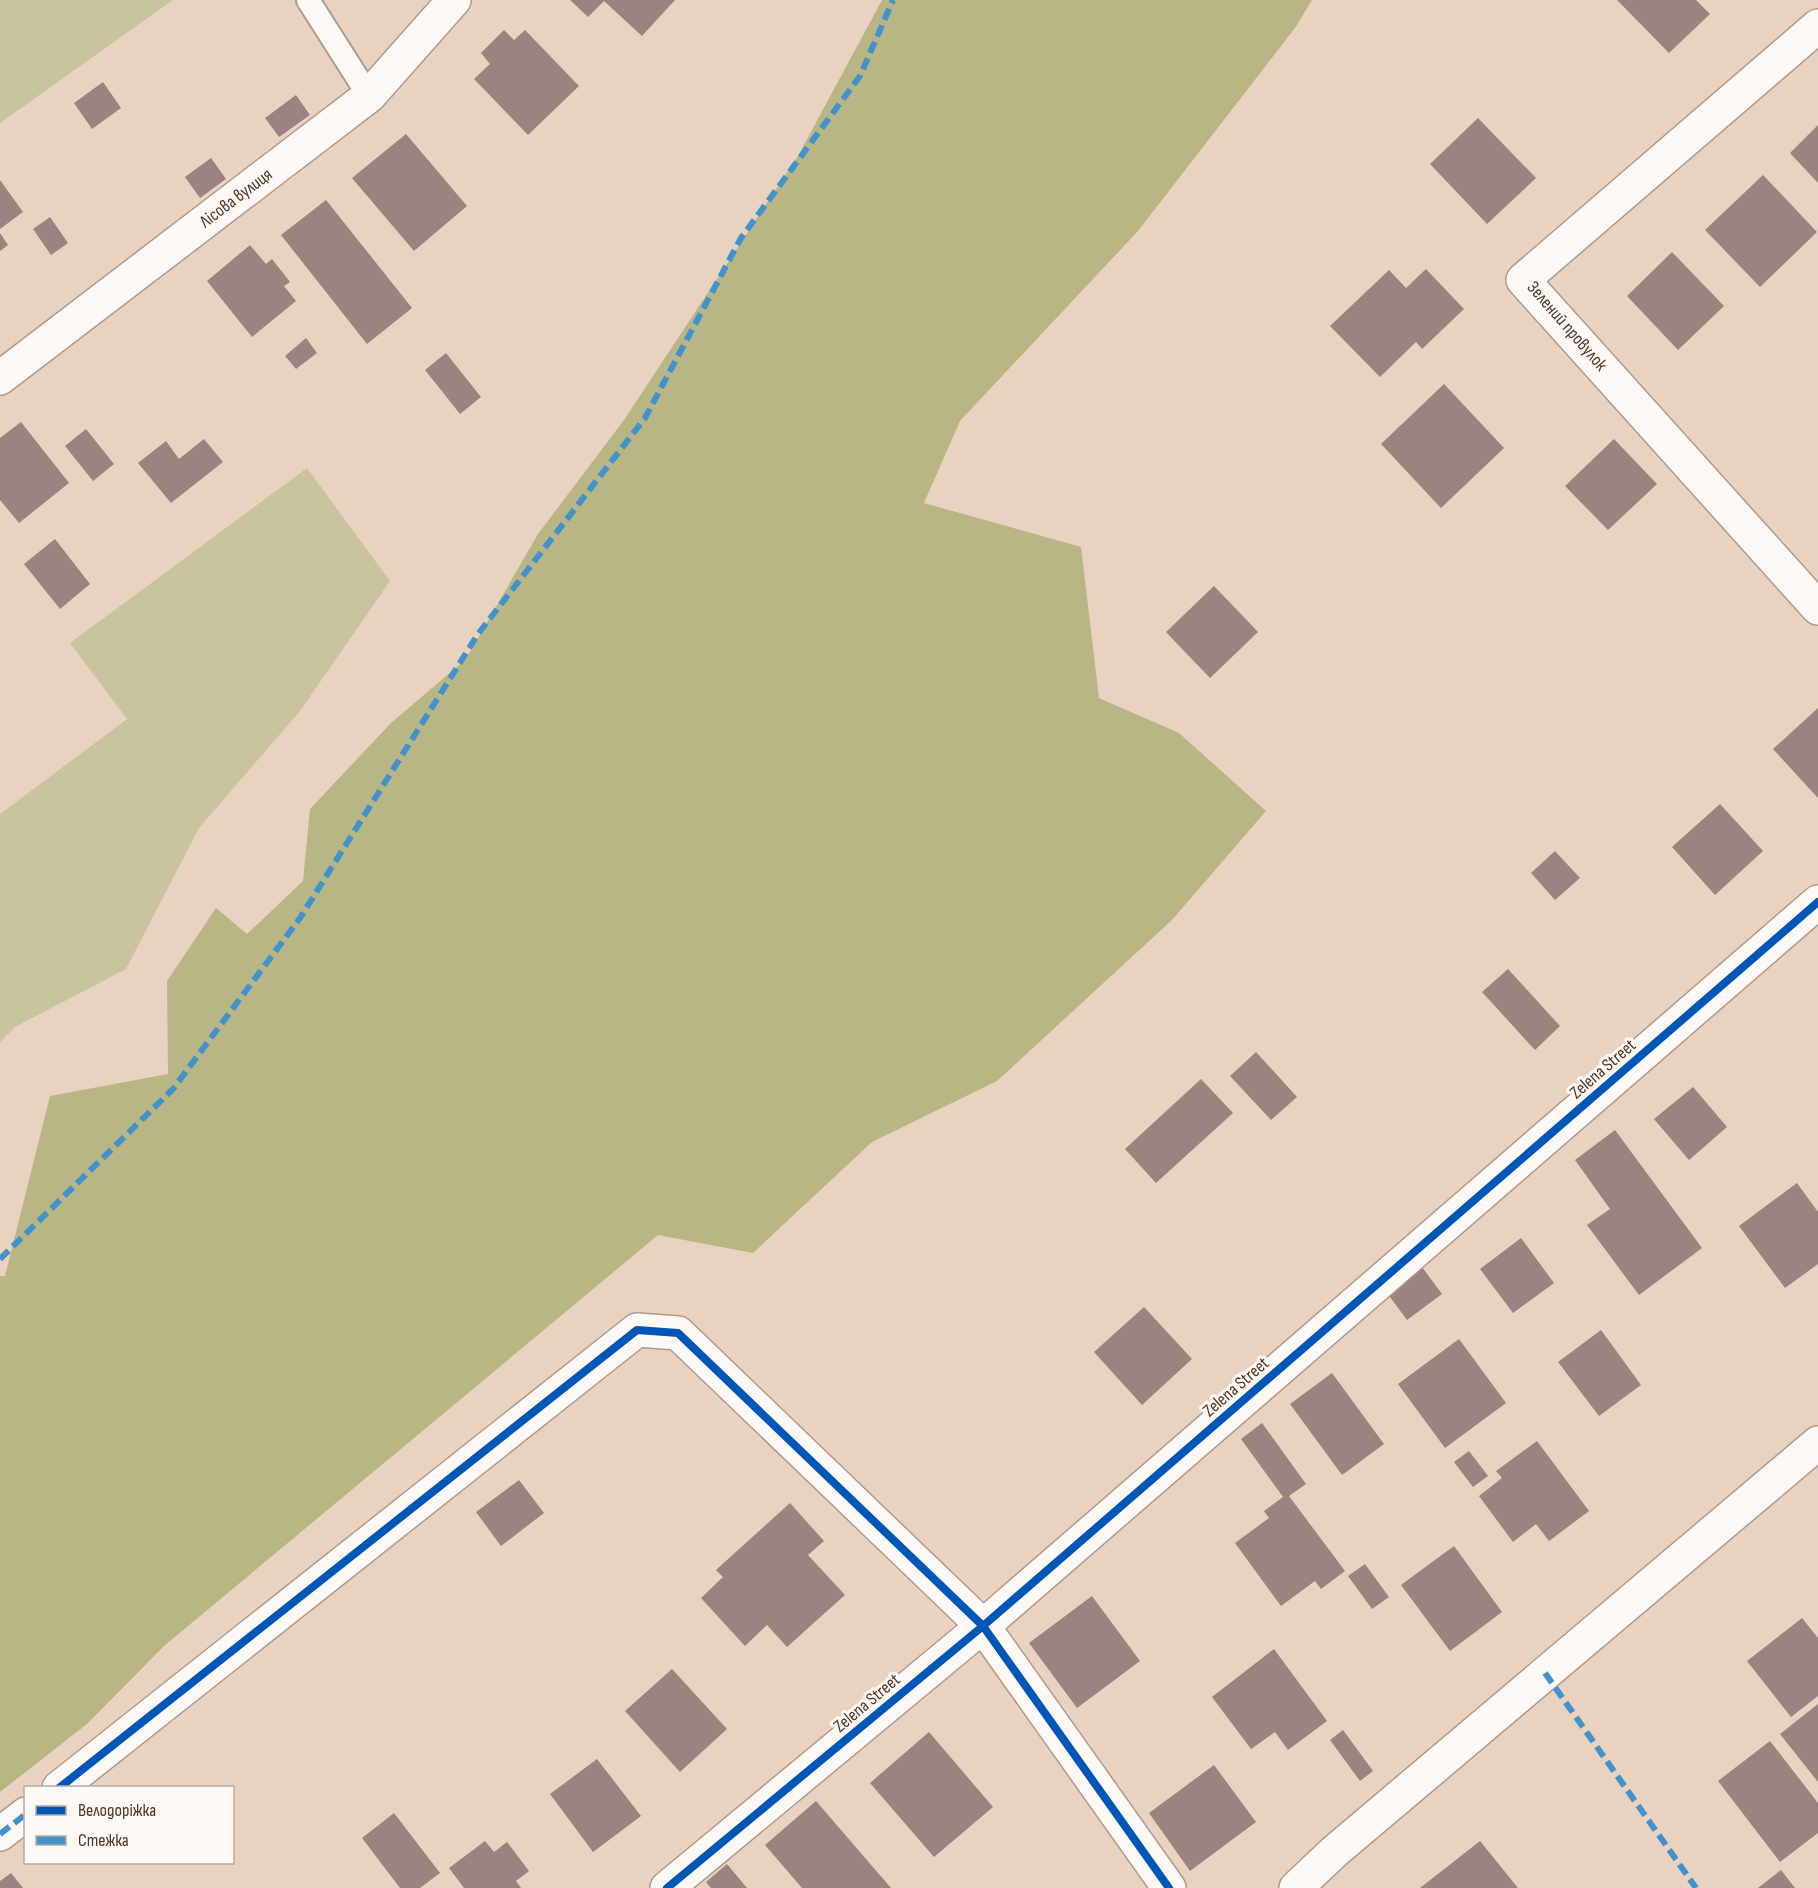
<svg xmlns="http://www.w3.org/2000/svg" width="1818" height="1888" viewBox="0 0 1818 1888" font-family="'Sofia Sans Condensed',sans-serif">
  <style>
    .green { fill: #c9c4a0 }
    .forest { fill: #b9b685 }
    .building { fill: #9a8380 }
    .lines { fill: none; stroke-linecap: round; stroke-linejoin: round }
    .lane-casing { stroke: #af9b8c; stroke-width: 26 }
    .street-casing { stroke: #af9b8c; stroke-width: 36 }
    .lane { stroke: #fcf8f6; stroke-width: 22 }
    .street { stroke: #fcf8f6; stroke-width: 33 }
    .quiet { stroke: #4292cc; stroke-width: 6; stroke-dasharray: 12 6; stroke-linecap: butt }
    .cycleway-casing { stroke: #fef8f4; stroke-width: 11 }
    .cycleway { stroke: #0057b8; stroke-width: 8 }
    .labels { text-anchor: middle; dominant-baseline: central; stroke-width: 6; stroke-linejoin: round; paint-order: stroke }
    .street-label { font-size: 18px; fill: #4c3727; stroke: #fef8f4 }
  </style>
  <rect width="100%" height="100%" fill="#e9d2c0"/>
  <path class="green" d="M0,0H173L0,123Z
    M307,468L390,581L300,711L199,828L126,969L15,1027L0,1042V814L127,719L70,643Z"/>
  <path class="forest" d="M882,0H1312L1295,28L1138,231L960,421L924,503L1081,547L1099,698L1179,733L1266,811L1172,920L997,1081L872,1142L753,1253L658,1235L164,1646L87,1724L0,1792V1276H5L50,1096L168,1074L167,981L216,908L247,934L303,881L310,809L391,723L466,659L538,534L624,420L798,156Z"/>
  <path class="building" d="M570,0H675L642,36L604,1L588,17Z
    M1617,0H1696L1710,14L1669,53Z
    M504,30L514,40L525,30L579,86L528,135L474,79L490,64L481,53Z
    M103,82L121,108L92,129L74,103Z
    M296,95L310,115L279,137L265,118Z
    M1478,118L1536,178L1487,224L1430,164Z
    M1818,125V183L1790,153Z
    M406,134L467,206L414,251L352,178Z
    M211,158L226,179L200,198L185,177Z
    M1763,175L1817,232L1760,287L1705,230Z
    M0,180L23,212L0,229Z
    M326,200L412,308L367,344L281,235Z
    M50,217L68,243L51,255L33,229Z
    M0,233L8,245L0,251Z
    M250,245L266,264L272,259L290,282L284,286L296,301L252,337L207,281Z
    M1672,252L1724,306L1678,350L1627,296Z
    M1426,269L1464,309L1422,349L1416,342L1380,377L1330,326L1389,270L1406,288Z
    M306,338L317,353L296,369L285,356Z
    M446,353L481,397L460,414L425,370Z
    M1444,384L1504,448L1441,508L1381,444Z
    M21,422L69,483L19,523L0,500V438Z
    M86,429L114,464L93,481L65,446Z
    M204,439L223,462L171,503L138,463L166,441L179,459Z
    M1614,439L1657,484L1608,530L1565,486Z
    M55,539L90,584L60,609L24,564Z
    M1214,586L1258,632L1210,678L1166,632Z
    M1818,708V798L1773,749Z
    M1720,804L1763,851L1715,895L1672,847Z
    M1555,851L1580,878L1555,900L1531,873Z
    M1508,969L1560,1026L1535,1050L1482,992Z
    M1256,1052L1297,1097L1271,1120L1230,1076Z
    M1201,1079L1233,1113L1156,1183L1125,1149Z
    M1693,1087L1727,1127L1689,1160L1654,1119Z
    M1615,1130L1702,1248L1639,1295L1587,1225L1610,1209L1575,1160Z
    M1797,1183L1818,1212V1264L1785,1288L1739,1226Z
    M1521,1238L1554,1283L1513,1313L1480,1269Z
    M1422,1267L1442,1294L1407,1320L1387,1293Z
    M1144,1307L1192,1359L1142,1405L1094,1352Z
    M1601,1330L1641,1385L1599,1416L1558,1362Z
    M1459,1339L1506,1403L1445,1448L1398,1384Z
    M1332,1373L1384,1444L1342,1475L1290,1404Z
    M1262,1423L1306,1484L1289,1496L1345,1571L1321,1589L1315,1581L1281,1606L1235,1543L1269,1518L1264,1511L1283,1497L1241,1439Z
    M1537,1441L1589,1511L1549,1541L1536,1524L1513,1542L1479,1496L1502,1478L1496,1471Z
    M1469,1451L1488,1476L1473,1487L1454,1462Z
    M519,1480L544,1513L501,1546L476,1512Z
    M790,1503L824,1541L808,1555L845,1595L787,1647L767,1625L745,1646L701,1598L723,1577L716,1570Z
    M1454,1546L1502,1612L1450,1651L1401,1585Z
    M1365,1564L1389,1597L1372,1609L1348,1576Z
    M1092,1596L1140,1661L1077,1708L1029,1643Z
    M1802,1618L1818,1638V1696L1791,1717L1747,1661Z
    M1274,1649L1327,1721L1288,1750L1275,1732L1251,1749L1212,1697Z
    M672,1669L727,1729L680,1772L625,1711Z
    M1818,1704V1782L1780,1734Z
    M1343,1730L1373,1771L1360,1781L1330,1740Z
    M929,1732L993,1807L934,1857L870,1783Z
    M1770,1741L1818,1803V1833L1780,1862L1718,1781Z
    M597,1759L641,1816L593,1852L550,1794Z
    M1214,1765L1256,1822L1190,1871L1149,1813Z
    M816,1801L891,1888H802L765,1845Z
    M394,1813L440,1873L420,1888H400L362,1838Z
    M485,1841L494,1852L507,1842L529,1871L516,1881L521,1888H464L449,1868Z
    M1480,1841L1518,1888H1420Z
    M727,1864L747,1888H711L706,1882Z
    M1781,1870L1795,1888H1758Z
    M11,1873L23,1888H0V1881Z"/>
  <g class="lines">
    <g class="lane-casing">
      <path id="lane" d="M308,0L369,96"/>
    </g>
    <g class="street-casing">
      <path id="street" d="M1818,26L1523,280L1818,608
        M0,378L369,96L454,0
        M59,1788L637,1330L678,1333L983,1626L1169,1888
        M0,1834L26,1814
        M667,1888L983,1626L1818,902
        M1296,1888L1334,1852L1818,1443"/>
    </g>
    <use href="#lane" class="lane"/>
    <use href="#street" class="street"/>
    <path class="quiet" d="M0,1259L173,1089L300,918L478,634L645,418L741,238L860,76L893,0
      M1545,1673L1696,1888
      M0,1834L26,1814"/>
    <g class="cycleway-casing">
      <path id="cycleway" d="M59,1788L637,1330L678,1333L983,1626L1169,1888
        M667,1888L983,1626L1818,902"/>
    </g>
    <use href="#cycleway" class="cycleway"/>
  </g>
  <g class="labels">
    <g class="street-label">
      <text transform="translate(236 198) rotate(-37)">Лісова вулиця</text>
      <text transform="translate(1567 326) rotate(49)">Зелений провулок</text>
      <text transform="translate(1603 1069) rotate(-41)">Zelena Street</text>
      <text transform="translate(1236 1387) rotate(-41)">Zelena Street</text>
      <text transform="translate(867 1703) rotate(-40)">Zelena Street</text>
    </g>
  </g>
  <rect x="24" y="1786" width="210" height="78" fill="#fef8f4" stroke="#b7aba2" stroke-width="1.5"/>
  <rect x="36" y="1806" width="30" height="9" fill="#0057b8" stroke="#b7aba2" stroke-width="1.5"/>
  <text x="78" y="1816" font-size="18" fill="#4c3727">Велодоріжка</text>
  <rect x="36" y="1836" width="30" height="9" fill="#4292cc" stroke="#b7aba2" stroke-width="1.5"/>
  <text x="78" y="1846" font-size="18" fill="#4c3727">Стежка</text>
</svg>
